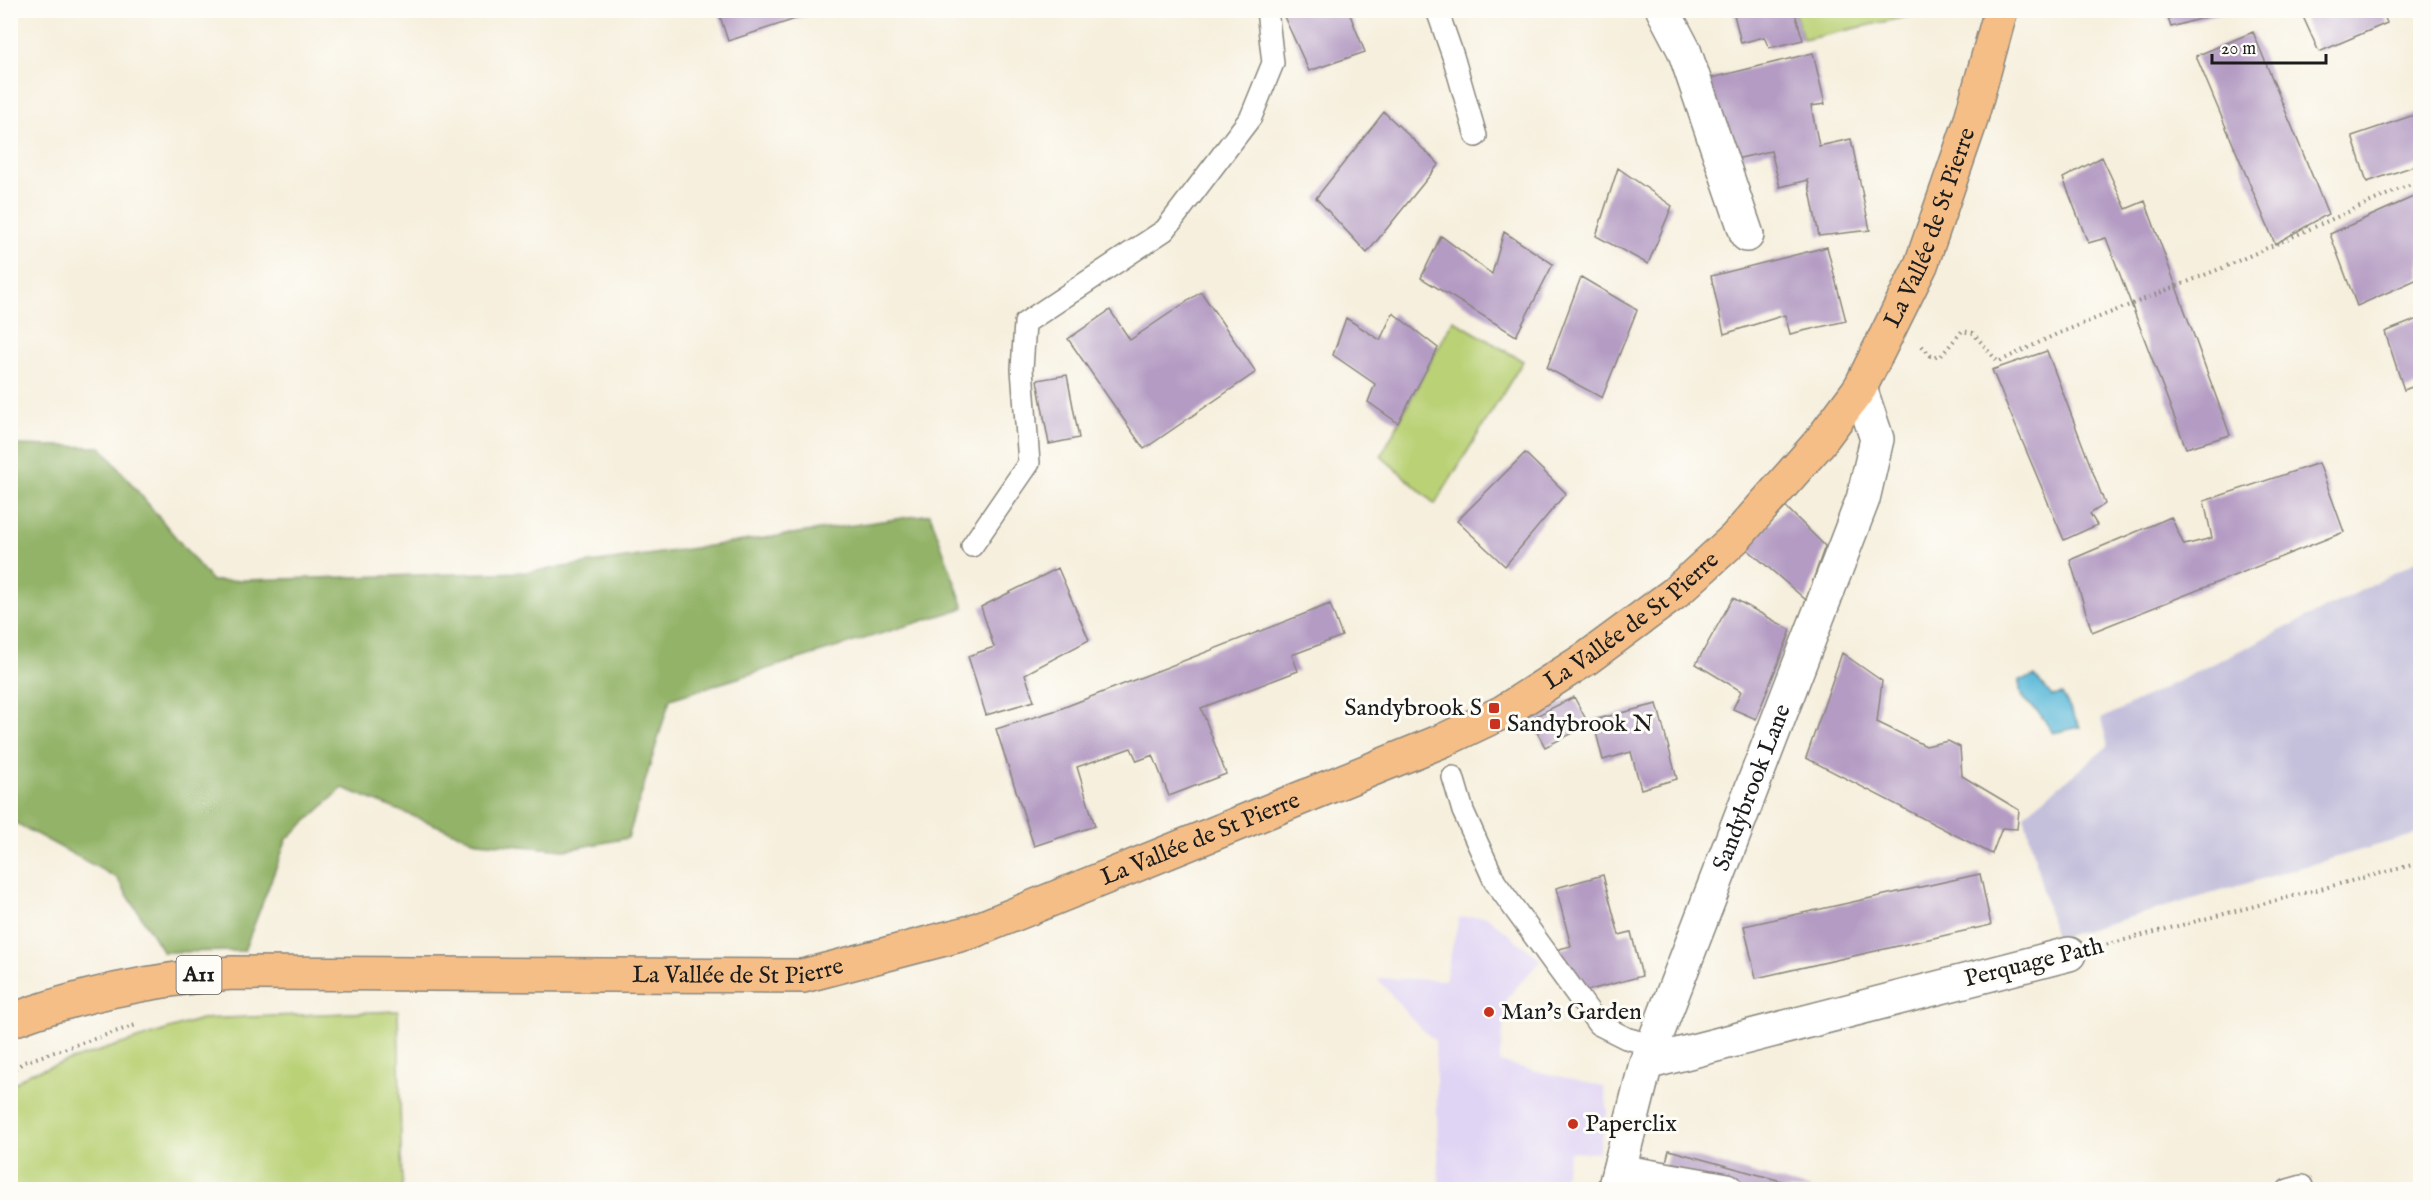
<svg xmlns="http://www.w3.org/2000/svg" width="2431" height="1200" viewBox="0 0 2431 1200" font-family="'IM FELL English',serif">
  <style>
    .built { fill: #e0d4f4 }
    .industrial { fill: #c4c0db }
    .green { fill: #bad176; stroke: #6b7649; stroke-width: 1.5 }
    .forest { fill: #93b367; stroke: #586842; stroke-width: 1.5 }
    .water { fill: #5bb9d9; stroke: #3c6a7a; stroke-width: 1.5 }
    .building { fill: #b49bc3 }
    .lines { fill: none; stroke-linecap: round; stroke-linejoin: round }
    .service-casing { stroke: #89867c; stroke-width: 24 }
    .minor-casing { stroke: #89867c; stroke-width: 36 }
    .primary-casing { stroke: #89867c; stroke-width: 36 }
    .path { stroke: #89867c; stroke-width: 4; stroke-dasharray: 1.5 4.5; stroke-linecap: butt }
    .service { stroke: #fff; stroke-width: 21 }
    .minor { stroke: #fff; stroke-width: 33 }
    .primary { stroke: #f6be87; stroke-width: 33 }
    .poi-dot { fill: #c8321e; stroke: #fdfcf7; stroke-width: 2 }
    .labels { text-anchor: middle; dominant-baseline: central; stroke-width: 6; stroke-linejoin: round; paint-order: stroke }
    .shield { fill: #fdfcf7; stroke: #605f5e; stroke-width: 1.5 }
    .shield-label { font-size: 22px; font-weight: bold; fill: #1c1c1c }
    .street-label { font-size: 24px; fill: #1c1c1c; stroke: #fdfcf7 }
    .poi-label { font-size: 24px; fill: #1c1c1c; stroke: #fdfcf7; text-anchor: start }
  </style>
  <rect width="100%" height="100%" fill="#fdfcf7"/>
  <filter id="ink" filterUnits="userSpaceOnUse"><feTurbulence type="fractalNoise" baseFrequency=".0167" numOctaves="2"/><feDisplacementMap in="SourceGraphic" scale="12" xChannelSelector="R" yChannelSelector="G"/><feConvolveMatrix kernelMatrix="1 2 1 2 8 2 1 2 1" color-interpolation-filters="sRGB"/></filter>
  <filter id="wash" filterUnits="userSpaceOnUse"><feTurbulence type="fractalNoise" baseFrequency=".008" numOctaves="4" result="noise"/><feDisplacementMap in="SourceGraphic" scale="24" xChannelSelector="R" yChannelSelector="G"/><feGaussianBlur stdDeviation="1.35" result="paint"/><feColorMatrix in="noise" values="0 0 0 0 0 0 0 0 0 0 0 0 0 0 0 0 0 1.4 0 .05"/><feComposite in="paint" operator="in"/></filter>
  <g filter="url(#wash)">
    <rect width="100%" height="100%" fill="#f6efdd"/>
    <path class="built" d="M1486,916L1541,960L1507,998L1499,1062L1604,1087L1608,1111L1598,1153L1570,1152L1561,1189H1439L1435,1041L1417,1025L1377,978L1445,980L1459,918Z"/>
    <path class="industrial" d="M2420,559V833L2055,939L2024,815L2108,746L2101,719L2360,591Z"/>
    <path class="green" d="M1794,10L1932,11L1803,40Z
      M1453,320L1523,361L1435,504L1381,456Z
      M398,1011L402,1189H11V1086L30,1073L201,1019Z"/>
    <path class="forest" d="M11,445L101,447L212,581L529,572L930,514L964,608L670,699L628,838L565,850L478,842L343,788L287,839L244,951L163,952L117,878L14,822L11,823Z"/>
    <path class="water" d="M2035,676L2052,696L2062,694L2080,727L2053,733C2048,727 2044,718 2038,712C2025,699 2018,701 2020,680Z"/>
    <g id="blocks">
      <path class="building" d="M718,10H820V11L728,41Z
        M1281,10H1348L1365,52L1309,71Z
        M1733,10H1794L1803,40L1769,48L1764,37L1741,43Z
        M2165,10H2227V11L2171,27Z
        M2300,10H2382L2387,23L2319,52Z
        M2253,32L2328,214L2275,244L2196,56Z
        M1813,53L1825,104L1811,106L1819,146L1851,139L1870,230L1819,236L1808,180L1780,187L1771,151L1727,161L1707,79Z
        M1384,112L1439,164L1367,253L1316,198Z
        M2420,113V164L2367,182L2352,136Z
        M2102,157L2126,209L2145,201L2230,435L2186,448L2106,238L2088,243L2063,178Z
        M1618,168L1672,206L1648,264L1596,236Z
        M2420,194V278L2357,306L2330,234Z
        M1504,232L1553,264L1516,336L1421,278L1441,236L1492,274Z
        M1827,247L1846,321L1790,334L1785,315L1724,334L1711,276Z
        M1581,277L1637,310L1602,398L1547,368Z
        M1201,292L1256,372L1144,449L1068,339L1110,310L1130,340Z
        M1393,313L1438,348L1398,423L1368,402L1375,384L1333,355L1346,318L1380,340Z
        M2420,318V384L2404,390L2385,332Z
        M2047,351L2105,504L2090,514L2097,525L2064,540L1992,370Z
        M1067,375L1079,438L1049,444L1037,380Z
        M1525,453L1566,493L1505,566L1457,521Z
        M2319,463L2344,532L2092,632L2070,560L2171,517L2184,545L2212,538L2204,501Z
        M1786,507L1825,546L1806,600L1746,548Z
        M1058,568L1089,640L1025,674L1034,701L986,715L968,656L994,647L981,607Z
        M1733,598L1791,630L1756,719L1733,709L1741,691L1696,664Z
        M1330,604L1342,636L1292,655L1298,671L1201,708L1226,774L1169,796L1153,755L1137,761L1131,748L1077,767L1095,826L1034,846L996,729L1057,710Z
        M1842,653L1882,681L1877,722L1926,746L1948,741L1960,747L1962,776L2019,810L2017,829L2002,828L1992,854L1806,758Z
        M1574,697L1589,725L1545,747L1530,719Z
        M1657,704L1677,779L1641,789L1631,752L1603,760L1593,720Z
        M1980,874L1991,925L1756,978L1744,926Z
        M1603,875L1619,935L1631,932L1642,976L1571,995L1559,949L1571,946L1556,888Z
        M1669,1150L1810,1189V1190H1659Z"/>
    </g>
  </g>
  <g filter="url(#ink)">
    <use href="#blocks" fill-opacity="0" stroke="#89867c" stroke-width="1.5"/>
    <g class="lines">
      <g class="service-casing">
        <path id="service" d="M1437,10L1453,56L1476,136
          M972,546L1029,463L1022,369L1025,323L1165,230L1251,117L1273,63L1267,10
          M1453,777L1463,811L1495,882L1598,1024L1626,1038L1654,1046
          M2288,1190L2302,1186"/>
      </g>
      <g class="minor-casing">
        <g id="minor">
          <path d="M1663,10L1684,50L1747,235"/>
          <path d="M1646,1063L2069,954"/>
          <path d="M1619,1171L1727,1190"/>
          <path id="s1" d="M1614,1190L1646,1063L1863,499L1877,439L1860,388"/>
        </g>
      </g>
      <g class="primary-casing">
        <g id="primary">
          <path id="s2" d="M10,1021C81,994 156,979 232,973L803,976L971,932L1444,740L1503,712L1587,658L1675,593L1735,538L1819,443L1860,388L1921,265L1969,126L2001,10"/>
        </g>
      </g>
      <path class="path" d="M1922,346L1931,356H1941L1962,331L1973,333L1998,362L2057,334L2222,268L2420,180
        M2101,946L2420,863
        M10,1072L24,1062L136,1025"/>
      <use href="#service" class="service"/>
      <use href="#minor" class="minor"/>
      <use href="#primary" class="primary"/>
    </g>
  </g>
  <g class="poi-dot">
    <rect x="1488" y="702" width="12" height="12" rx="3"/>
    <rect x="1489" y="718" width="12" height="12" rx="3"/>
    <circle cx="1489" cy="1012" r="6"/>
    <circle cx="1573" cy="1124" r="6"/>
  </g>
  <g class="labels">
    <rect class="shield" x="176.5" y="956" width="45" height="38" rx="4.5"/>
    <g class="shield-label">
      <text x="199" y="975">A11</text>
    </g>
    <g class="street-label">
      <text stroke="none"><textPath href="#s2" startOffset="2210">La Vallée de St Pierre</textPath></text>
      <text stroke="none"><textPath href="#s2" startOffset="1706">La Vallée de St Pierre</textPath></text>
      <text stroke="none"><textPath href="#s1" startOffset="426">Sandybrook Lane</textPath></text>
      <text stroke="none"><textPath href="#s2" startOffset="1220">La Vallée de St Pierre</textPath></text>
      <text transform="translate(2034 963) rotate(-14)">Perquage Path</text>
      <text stroke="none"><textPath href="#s2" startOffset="734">La Vallée de St Pierre</textPath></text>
    </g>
    <g class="poi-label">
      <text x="1482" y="708" text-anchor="end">Sandybrook S</text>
      <text x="1507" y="724">Sandybrook N</text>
      <text x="1501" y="1012">Man's Garden</text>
      <text x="1585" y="1124">Paperclix</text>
    </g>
  </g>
  <rect width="2431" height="1200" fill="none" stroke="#fdfcf7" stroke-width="36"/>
  <path d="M2212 54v9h114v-9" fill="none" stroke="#1c1c1c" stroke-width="3"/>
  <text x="2221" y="54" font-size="18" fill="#1c1c1c" stroke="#fdfcf7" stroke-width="4.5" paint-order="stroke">20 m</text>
</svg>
